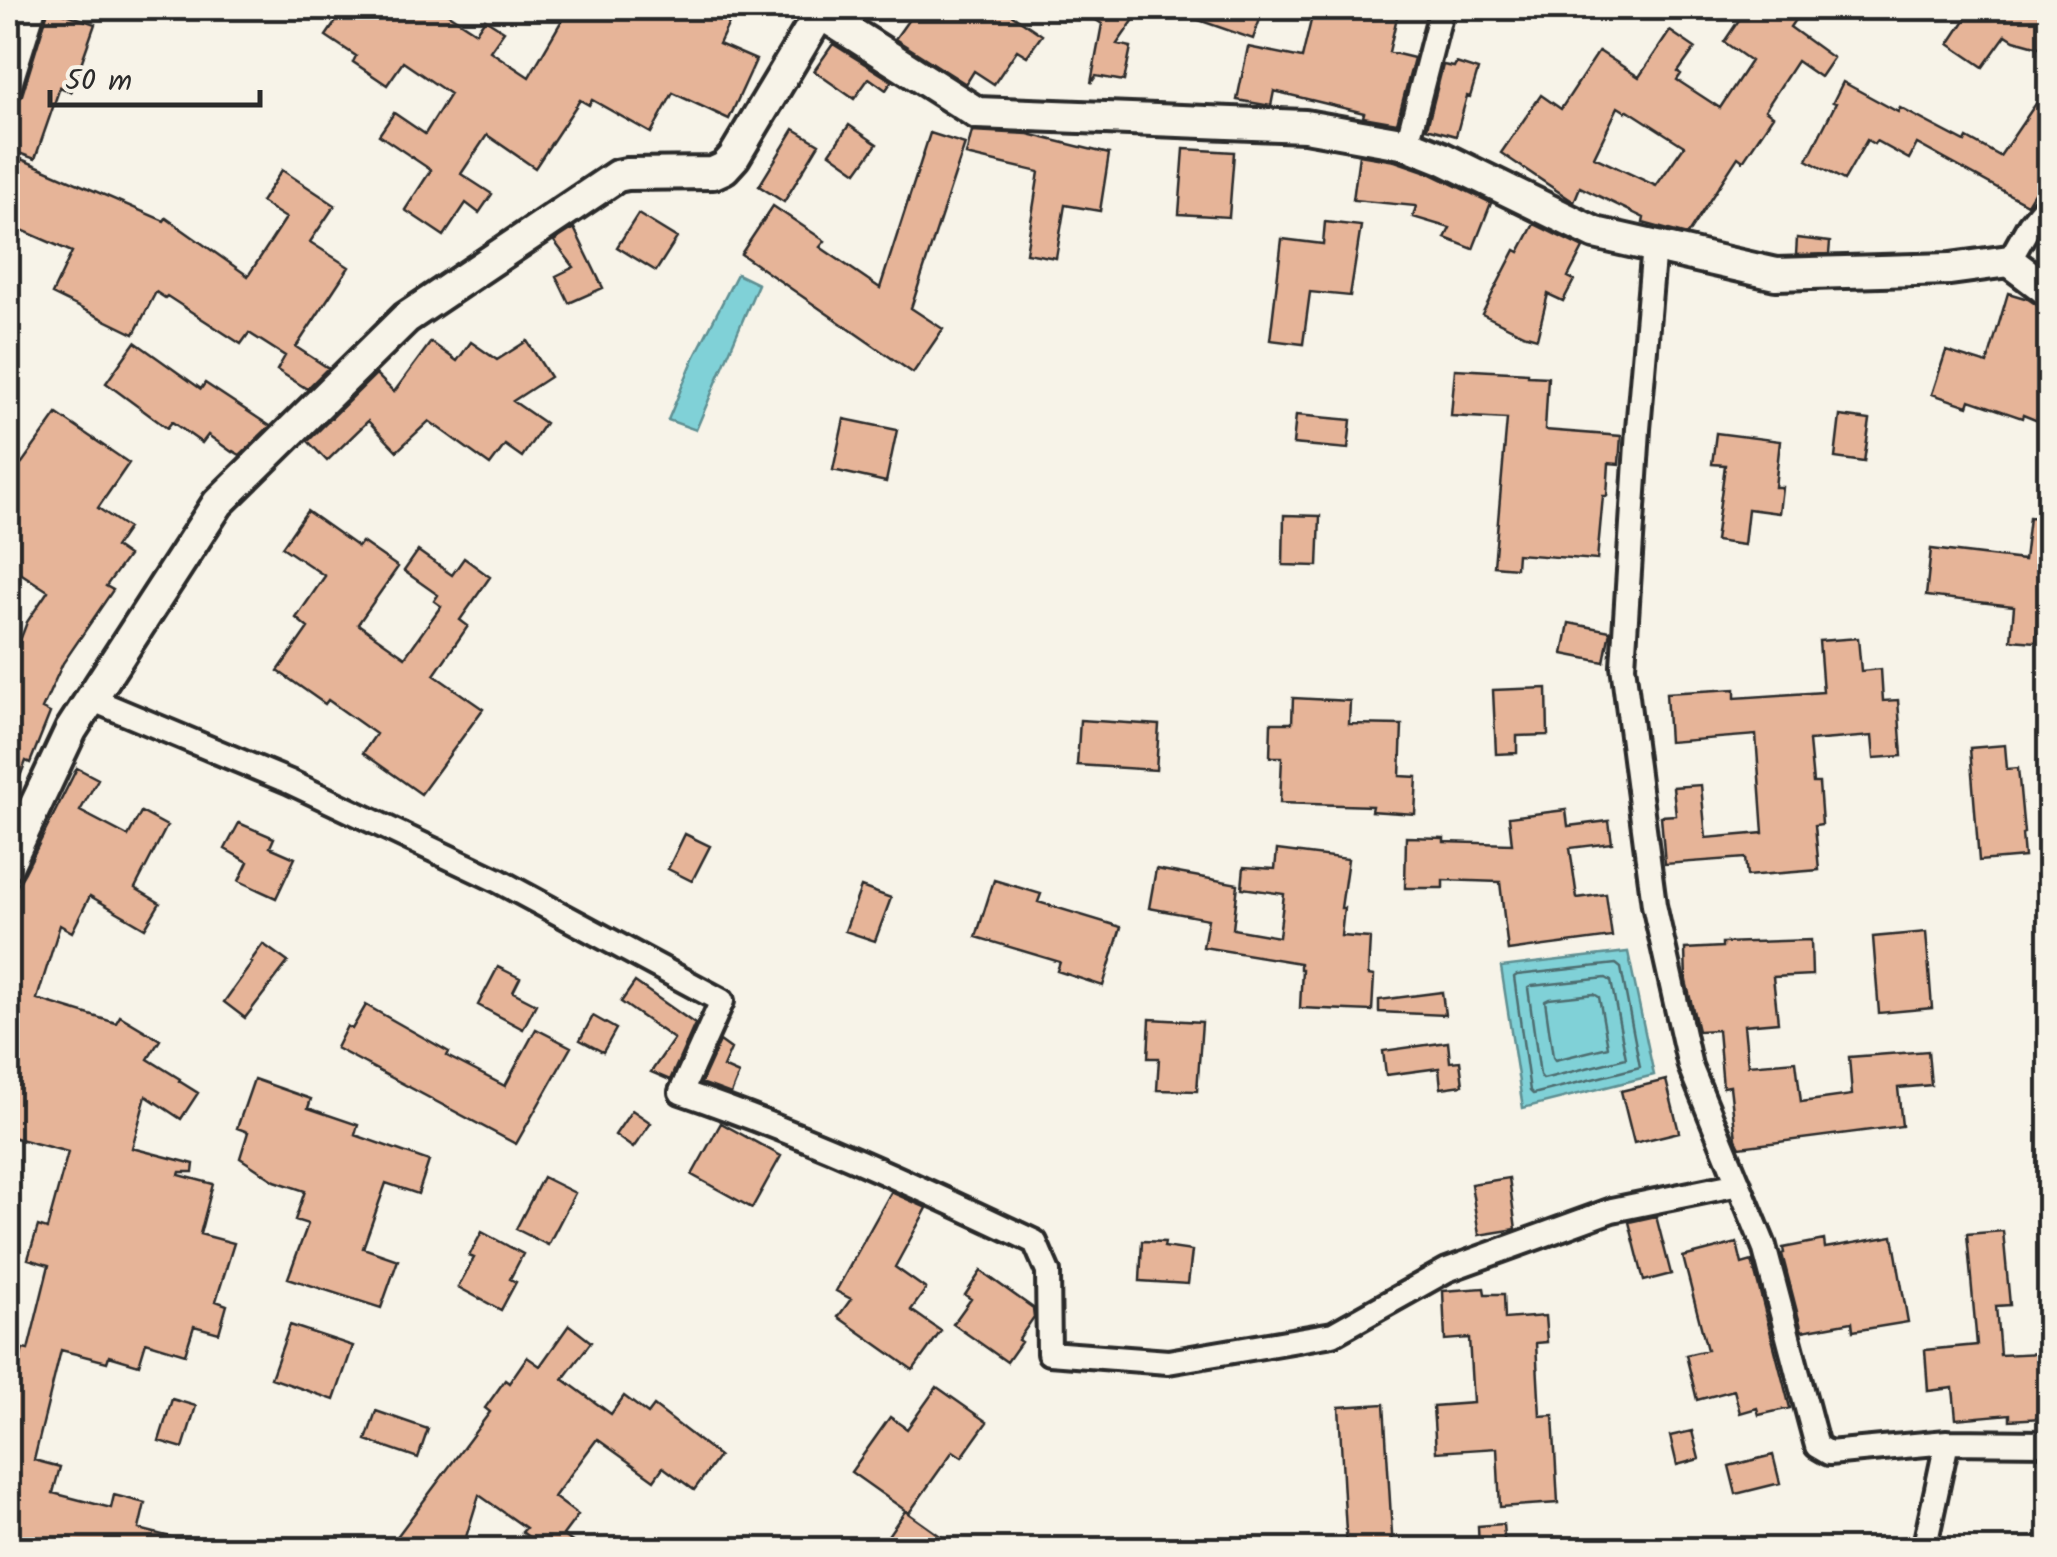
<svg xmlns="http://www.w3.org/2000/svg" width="2057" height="1557" viewBox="0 0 2057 1557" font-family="Kalam,sans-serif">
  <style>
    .water { fill: #80d1d7; stroke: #5e8f92; stroke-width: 2.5 }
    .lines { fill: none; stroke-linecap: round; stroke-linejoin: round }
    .shore { stroke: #4d6d70; stroke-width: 2.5 }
    .building { fill: #e6b498; stroke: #2b2b2b; stroke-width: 2.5; fill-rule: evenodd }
    .street-casing { stroke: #2b2b2b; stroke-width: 30 }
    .secondary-casing { stroke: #2b2b2b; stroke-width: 38 }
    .street { stroke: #f7f3e8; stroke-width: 22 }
    .secondary { stroke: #f7f3e8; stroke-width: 30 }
  </style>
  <rect width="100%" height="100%" fill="#f7f3e8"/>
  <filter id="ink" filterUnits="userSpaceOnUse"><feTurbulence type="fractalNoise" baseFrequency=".01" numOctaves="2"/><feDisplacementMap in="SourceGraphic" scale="20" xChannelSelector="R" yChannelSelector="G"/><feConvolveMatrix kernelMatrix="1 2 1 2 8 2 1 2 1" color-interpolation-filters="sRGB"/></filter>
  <g filter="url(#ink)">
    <path class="water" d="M737,274L758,284L696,430L668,420L694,358Z
      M1628,952L1654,1075L1523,1108L1501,967Z"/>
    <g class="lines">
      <path class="shore" d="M1616,964L1621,968L1640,1067L1533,1094L1530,1091L1514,977L1517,975Z
        M1606,978L1611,981L1626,1058L1543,1079L1540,1075L1528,988L1532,986Z
        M1594,994L1599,997L1608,1047L1555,1060L1553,1057L1545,1001L1549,999Z"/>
    </g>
    <path class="building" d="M8,8H18L8,42Z
      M49,8L95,24L71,92L60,87L35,159L8,149L16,120L8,119V106L17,103L22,95Z
      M345,8H439L476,32L485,19L504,31L490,51L529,77L569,8H736L719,44L756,60L729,119L673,93L651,133L592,100L589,105L580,100L535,168L487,135L461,174L492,194L479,213L466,203L444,236L405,210L431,170L379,135L394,113L425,134L450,94L403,62L387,85L353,62L356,56L326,36Z
      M917,8H1002L1042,35L1027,56L1017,50L994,84L974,71L966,84L895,39Z
      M1078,8H1142L1117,44L1131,47L1124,81L1096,76L1091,83L1102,24Z
      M1173,8H1264L1253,39L1173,11Z
      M1314,8H1399L1389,52L1414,58L1397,123L1363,117L1364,113L1274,91L1271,106L1237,100L1248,47L1302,58Z
      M1747,8H1803L1790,27L1833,58L1820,77L1797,61L1765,110L1773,116L1743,161L1738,157L1687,235L1643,223L1644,218L1580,187L1574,202L1501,153L1541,95L1561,109L1599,51L1639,77L1670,31L1695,48L1678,72L1681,74L1677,80L1720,108L1751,61L1724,42ZM1618,107L1626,112L1628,110L1684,146L1656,186L1594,157Z
      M1973,8H2037L2034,12L2050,16V50L2014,40L2006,35L1983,67L1949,44Z
      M833,44L892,81L886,90L869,78L854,99L814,71Z
      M1456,63L1478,70L1470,97L1467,96L1456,136L1427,128L1443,65L1454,67Z
      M1843,82L1898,112L1900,108L1965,142L1967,138L2000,156L2050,83V166L2027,204L1917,144L1909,159L1876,141L1874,144L1867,140L1844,180L1807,160L1836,103L1833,102Z
      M849,125L877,144L857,172L830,153Z
      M794,129L819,144L784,202L759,186Z
      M972,131L1028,134L1109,154L1100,211L1065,205L1056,258L1026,253L1039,172L966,155Z
      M930,133L965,144L911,308L943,329L913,373L741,254L773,206L825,241L820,247L880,288Z
      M1184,149L1234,152L1229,217L1179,214Z
      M1359,155L1395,161L1427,172L1491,203L1473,249L1445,238L1450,228L1413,217L1416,206L1353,200Z
      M21,159L164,221L166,218L248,276L286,218L261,202L282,170L335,205L310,242L349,267L296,347L328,368L307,389L277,370L285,356L249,333L241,344L167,296L165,298L156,292L134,334L52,294L72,252L8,224V190Z
      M638,214L677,238L656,271L617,247Z
      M1325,222L1361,226L1350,296L1310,292L1303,344L1270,340L1282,239L1323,244Z
      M1534,224L1583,248L1568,277L1574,280L1563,301L1548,294L1537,338L1523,334L1482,314L1515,250L1519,252Z
      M574,228L603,288L569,303L556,276L574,267L554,241Z
      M1797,238L1830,242L1829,254L1796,255Z
      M2008,293L2028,299L2040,307L2050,310V426L2023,415L2022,418L1970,400L1968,406L1932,394L1946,351L1987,364Z
      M527,341L550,377L513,401L545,423L522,457L505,445L490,465L429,421L397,451L368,421L327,461L308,441L376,374L394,392L431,342L457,361L471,342L497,360Z
      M135,342L201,389L205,383L270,426L240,455L233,451L232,452L208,435L202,443L172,422L167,428L106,383Z
      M1455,369L1528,373V376L1548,377L1545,430L1621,436L1619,464L1609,463L1607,496H1603L1597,560L1517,554L1516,568L1494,566L1507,419L1451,416Z
      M57,414L129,463L98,508L128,528L115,547L128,556L106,586L113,590L63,663L42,709L50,713L30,763L26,761L9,805L8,672L27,622L48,591L8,565V453L22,463Z
      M1296,415L1351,420L1348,449L1293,444Z
      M1840,416L1870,420L1864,462L1835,458Z
      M844,419L897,430L886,482L833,470Z
      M1716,433L1780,441L1775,487H1782L1779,513L1748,509L1744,545L1715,541L1725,465L1712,464Z
      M307,511L358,547L362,542L398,567L358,624L405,657L441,606L434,601L438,595L404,571L418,551L452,575L464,558L490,577L460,620L468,626L434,675L483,709L421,794L363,753L376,734L328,700L325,704L278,671L308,628L296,618L325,576L282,547Z
      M1284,515L1320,516L1318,566L1283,565Z
      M2029,517L2050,519V594L2041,593L2036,642L2011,640L2014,606L1926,596L1931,549L2024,560Z
      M1569,623L1610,631L1604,662L1563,654Z
      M1858,638L1861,671L1881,669L1883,701L1898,700L1902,756L1874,758L1872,736L1809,741L1813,783H1819L1822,824L1815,825L1819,870L1747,876L1745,858L1665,864L1661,816L1676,815L1673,787L1701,785L1706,838L1763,833L1756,735L1669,742L1666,693L1735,689V698L1823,692L1819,641Z
      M1547,688L1548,735L1517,736V753L1496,754L1493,690Z
      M1293,698L1350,701L1349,724L1402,725L1400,776L1417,777L1415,814L1371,811L1372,806L1280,803L1282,757H1270L1271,723H1292Z
      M1080,720L1159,725L1156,770L1077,765Z
      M2005,745L2007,769L2018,768L2024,833L2022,834L2024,857L1979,861L1970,748Z
      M77,768L98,779L80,811L128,836L141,812L167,826L135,888L160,903L145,928L90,896L72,932L60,925L37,999L116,1023L120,1016L160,1040L148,1059L180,1079L179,1081L198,1093L181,1119L146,1096L132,1148L194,1164L193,1172H180L179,1175L213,1184L200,1234L234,1243L216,1301L227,1305L219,1333L194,1326L185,1354L146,1342L139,1365L109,1356L107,1362L61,1350L34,1460L60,1467L53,1493L111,1508L114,1495L145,1503L139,1529L190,1542L189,1550H24L8,1545V1385L13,1386L23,1349L28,1350L49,1265L28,1259L38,1226L47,1229L68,1152L8,1136V1063L13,1041L8,1039V901L25,872Z
      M1566,810L1568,826L1609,821L1612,843L1570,848L1577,898L1606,894L1612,937L1508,951L1500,882L1443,880V888H1405L1406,837L1444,838V842L1512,844L1509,817Z
      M239,823L274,838L270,847L295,858L276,898L239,881L248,862L225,849Z
      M685,834L710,846L692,881L668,869Z
      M1277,850L1348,859L1341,908H1344L1341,936L1370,938L1368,975L1374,976L1372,1011L1300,1008L1302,969H1300V963L1203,947L1208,919L1149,908L1156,869L1238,884L1233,929L1279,937L1284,894L1242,888L1244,867L1275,869Z
      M994,880L1041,894L1038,902L1121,927L1103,986L1057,971L1060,962L976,937Z
      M861,887L891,898L875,941L845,931Z
      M1926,932L1932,1008L1879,1013L1873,937Z
      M1811,940L1812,975L1773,977L1778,1022L1744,1025L1748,1065L1796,1061L1801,1102L1852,1095L1849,1057L1928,1051L1931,1085L1898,1088L1902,1126L1740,1147L1736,1139L1730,1086L1723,1087L1718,1030L1698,1031L1686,981L1685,949L1722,947V943Z
      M263,944L288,962L245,1018L224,1002L252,963L250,962Z
      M498,967L520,978L513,992L536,1004L523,1029L478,1005Z
      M635,982L695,1024L670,1080L651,1072L674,1039L621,1002Z
      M1442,992L1445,1015L1379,1012V1000Z
      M366,1005L449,1052L447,1056L505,1086L536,1029L571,1047L516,1144L336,1048L347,1026L352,1029Z
      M593,1016L616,1029L603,1052L580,1040Z
      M1150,1019L1202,1022L1197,1091L1157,1090L1159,1058H1148Z
      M720,1041L731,1049L723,1067L739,1074L731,1094L701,1083Z
      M1448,1042L1450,1062L1460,1061L1463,1085L1441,1088L1439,1068L1386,1075L1383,1051Z
      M254,1079L311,1099L308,1108L358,1125L355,1135L429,1161L418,1194L386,1183L363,1248L398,1260L381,1308L288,1278L308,1224L295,1220L305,1191L275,1181L240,1158L248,1132L237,1128Z
      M1666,1080L1679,1132L1634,1143L1621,1091Z
      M632,1110L651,1123L633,1148L615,1135Z
      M721,1123L781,1156L752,1208L692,1175Z
      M543,1177L575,1193L548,1245L516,1229Z
      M1509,1178L1516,1229L1479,1235L1471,1184Z
      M891,1192L927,1208L895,1267L926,1289L911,1310L941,1331L913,1370L838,1317L851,1299L836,1291Z
      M1656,1216L1671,1274L1644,1281L1629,1222Z
      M2003,1231L2010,1305L1996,1306L2000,1355L2040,1353L2042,1418L2010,1420V1414L1956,1419L1953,1388L1928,1391L1925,1350L1977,1345L1967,1234Z
      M482,1232L523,1254L510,1279L516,1282L501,1310L458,1287L474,1258L469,1256Z
      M1893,1236L1908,1322L1853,1331L1852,1322L1802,1331L1782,1254L1784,1253L1783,1248L1824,1240L1825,1248Z
      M1142,1241L1165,1242L1164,1247L1192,1251L1188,1284L1140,1281Z
      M1737,1243L1742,1264L1752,1261L1790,1408L1759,1415L1757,1408L1740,1413L1734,1390L1697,1400L1686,1355L1707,1350L1683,1257Z
      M981,1271L1033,1308L1034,1317L1018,1340L1021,1342L1007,1362L953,1324L971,1299L965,1295Z
      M1484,1288L1485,1294H1504L1505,1319L1545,1316L1547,1342L1536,1343L1540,1416L1553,1415L1558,1503L1500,1507L1497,1448L1436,1452L1433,1406L1473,1403L1469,1338L1445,1340L1443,1291Z
      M290,1325L353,1346L334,1400L271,1378Z
      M569,1325L591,1342L563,1379L611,1414L624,1396L648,1414L654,1406L719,1456L694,1490L663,1467L654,1480L597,1439L554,1497L578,1515L563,1535L583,1550H546L522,1532L526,1528L479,1495L462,1550H387L490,1412L485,1408L505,1380L509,1383L527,1357L540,1366Z
      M937,1387L987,1422L962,1457L953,1451L909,1513L851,1472L890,1417L907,1429Z
      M172,1399L196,1406L183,1448L159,1441Z
      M1384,1404L1393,1550H1347L1339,1407Z
      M376,1411L428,1429L418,1458L366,1440Z
      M1692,1431L1699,1459L1677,1465L1670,1436Z
      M1773,1455L1780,1483L1736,1494L1729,1466Z
      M905,1511L960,1550H878Z
      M1503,1524L1505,1550H1479L1478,1526Z"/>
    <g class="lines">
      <g class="street-casing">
        <path id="street" d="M8,91L34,8
          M1407,144L1442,8
          M1654,246L1638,429L1623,666L1654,905L1690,1066L1764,1246L1817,1446L1829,1453L1947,1442
          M2009,261L2030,224L2050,200
          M91,699L290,782L499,881L722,1001L681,1092C802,1133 919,1187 1035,1242L1048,1272L1049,1353L1168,1362L1333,1334L1447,1270L1612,1210L1739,1184
          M1924,1550L1947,1442L2050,1443"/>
      </g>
      <g class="secondary-casing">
        <path id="secondary" d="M815,8L820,13L977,113L1305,126L1407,144L1442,158L1595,233L1776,274L1950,269L2009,261L2050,292
          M8,864L71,730L218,503L406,318L617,176L627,174L713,173L724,168L734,157L820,13"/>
      </g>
      <use href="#street" class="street"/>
      <use href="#secondary" class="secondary"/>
    </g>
  </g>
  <rect width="2057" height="1557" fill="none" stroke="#f7f3e8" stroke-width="40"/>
  <rect x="20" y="20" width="2017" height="1517" fill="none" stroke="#2b2b2b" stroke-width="4" filter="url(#ink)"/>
  <path d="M50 90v15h210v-15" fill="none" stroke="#2b2b2b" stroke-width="5"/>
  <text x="65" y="90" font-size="30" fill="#2b2b2b" stroke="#f7f3e8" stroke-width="8" paint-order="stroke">50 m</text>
</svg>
